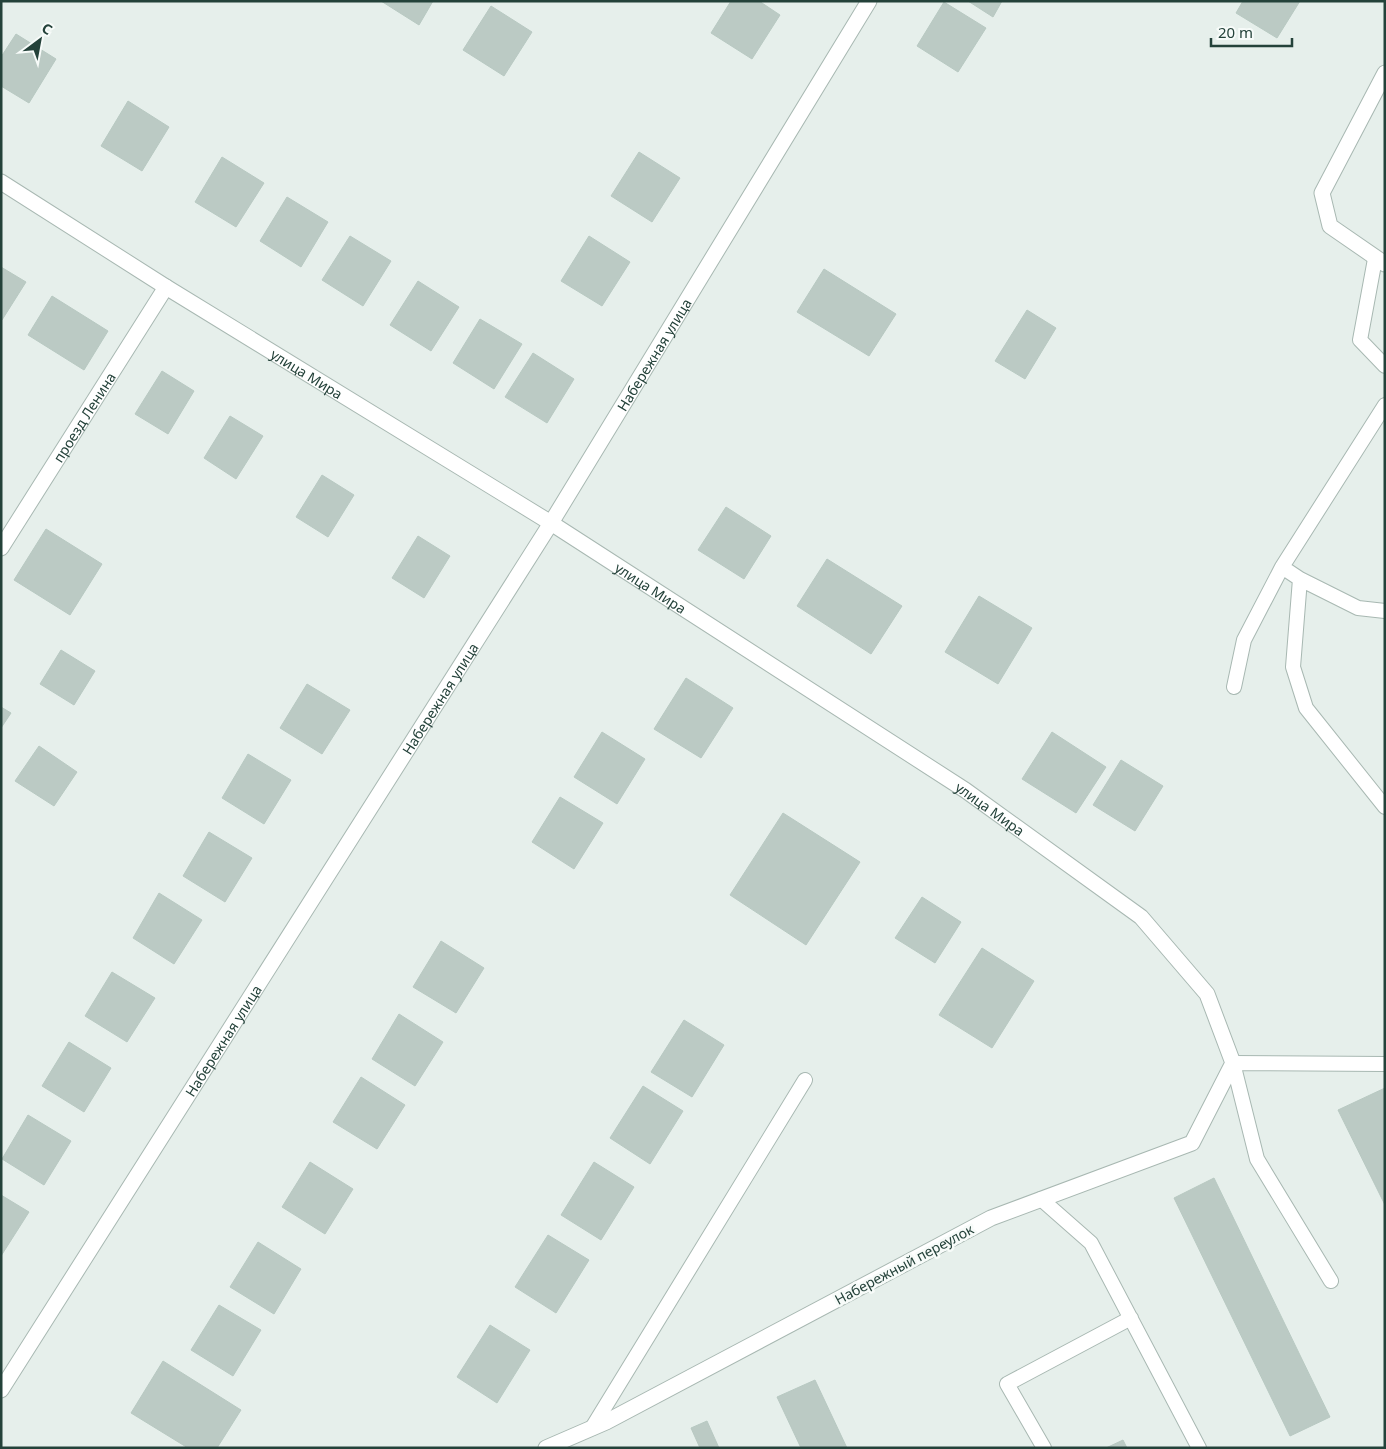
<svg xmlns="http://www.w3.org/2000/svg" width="1386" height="1449" viewBox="0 0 1386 1449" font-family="'Noto Sans',sans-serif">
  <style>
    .building { fill: #bbcac4; stroke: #b8c9c2 }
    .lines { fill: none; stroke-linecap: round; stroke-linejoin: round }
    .lane-casing { stroke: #a8b8b2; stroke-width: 16 }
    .street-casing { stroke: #a8b8b2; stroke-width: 17 }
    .lane { stroke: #fff; stroke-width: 14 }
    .street { stroke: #fff; stroke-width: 15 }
    .labels { text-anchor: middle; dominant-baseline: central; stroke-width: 5; stroke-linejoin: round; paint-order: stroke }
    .street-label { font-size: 14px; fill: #24423a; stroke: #f7fbf9 }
  </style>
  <rect width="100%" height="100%" fill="#e6efeb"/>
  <path class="building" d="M381,1H433L419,25Z
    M731,1H759L780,15L752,59L711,33Z
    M968,1H1002L993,17Z
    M1243,1H1300L1277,38L1236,13Z
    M944,2L986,28L958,72L917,46Z
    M491,6L532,32L504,76L463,50Z
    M16,34L56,59L29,103L1,86V57Z
    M128,101L169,127L142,171L101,146Z
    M639,152L680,178L652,222L611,196Z
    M222,157L264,183L236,227L195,202Z
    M287,197L328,222L301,267L260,241Z
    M350,236L391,261L363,306L322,280Z
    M589,236L630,262L602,306L561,281Z
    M1,267L26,282L2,320L1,319Z
    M824,269L896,314L869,356L797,312Z
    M418,281L459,307L431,351L390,325Z
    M52,296L108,331L84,370L28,335Z
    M1027,310L1056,328L1025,379L995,361Z
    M480,319L522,344L494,389L453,363Z
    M533,353L574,379L547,423L505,397Z
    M162,371L194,391L168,434L135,414Z
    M230,416L263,436L236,479L204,458Z
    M322,475L354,495L328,537L296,517Z
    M726,507L771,536L744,579L698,550Z
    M46,529L102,564L70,615L14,580Z
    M418,536L450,556L424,598L392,578Z
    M827,559L902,606L871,654L797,606Z
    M979,596L1032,628L998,684L945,652Z
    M61,650L95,671L74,705L40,684Z
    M686,678L733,708L701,758L654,729Z
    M307,684L350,710L322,754L280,728Z
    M1,707L11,713L1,728Z
    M602,732L645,759L617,804L574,777Z
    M1052,732L1106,767L1076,813L1022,779Z
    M39,746L77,772L54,806L15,781Z
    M248,754L291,780L264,824L222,798Z
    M1121,760L1163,786L1135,831L1093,805Z
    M560,797L603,823L574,869L532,842Z
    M783,813L860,862L806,945L730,895Z
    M209,832L252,858L225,902L183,876Z
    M159,893L202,920L174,964L133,938Z
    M922,897L961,922L935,963L895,938Z
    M441,941L484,968L456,1013L413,987Z
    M982,948L1034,981L992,1048L939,1015Z
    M112,972L155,998L127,1042L85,1016Z
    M399,1014L443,1042L415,1086L372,1059Z
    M684,1020L724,1045L692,1097L651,1072Z
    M69,1042L111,1068L84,1112L42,1086Z
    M361,1077L405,1105L377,1149L333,1122Z
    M643,1086L683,1111L650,1164L610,1138Z
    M1385,1088V1205L1338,1110Z
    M28,1115L71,1141L44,1185L2,1159Z
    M310,1162L353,1189L325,1234L282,1207Z
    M594,1162L634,1187L601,1240L561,1215Z
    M1214,1178L1330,1417L1290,1436L1174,1198Z
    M1,1195L29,1212L1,1256Z
    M548,1235L589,1260L556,1313L515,1287Z
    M258,1242L301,1269L274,1314L230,1287Z
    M219,1305L261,1330L233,1376L191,1350Z
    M490,1325L530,1350L497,1403L457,1377Z
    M163,1361L241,1410L217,1448H188L131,1413Z
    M815,1380L847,1448H801L777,1397Z
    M707,1421L719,1448H700L691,1428Z
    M1123,1440L1127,1448H1106Z"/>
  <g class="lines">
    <g class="lane-casing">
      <path id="lane" d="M1375,259L1360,340L1385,366
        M1282,567L1300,579L1358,608L1385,611
        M1300,579L1293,667L1306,708L1385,807
        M1234,687L1244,640L1282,567L1385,405
        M1041,1199L1091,1243L1199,1448
        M1331,1281L1257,1159L1233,1063L1385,1064
        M592,1428L805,1080
        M1044,1448L1007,1384L1131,1318"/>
    </g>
    <g class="street-casing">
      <g id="street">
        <path d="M1385,73L1322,193L1330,226L1385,264"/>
        <path id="s1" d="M1,182L166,287L551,523L965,790L1141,917L1207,994L1233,1063L1192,1143L991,1218L606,1422L546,1448"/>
        <path id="s2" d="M1,548L166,287"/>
        <path id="s3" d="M1,1390L551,523L869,1"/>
      </g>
    </g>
    <use href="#lane" class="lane"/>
    <use href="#street" class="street"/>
  </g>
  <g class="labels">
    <g class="street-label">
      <text stroke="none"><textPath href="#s3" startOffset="1224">Набережная улица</textPath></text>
      <text stroke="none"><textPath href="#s1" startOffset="361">улица Мира</textPath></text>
      <text stroke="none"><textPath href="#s2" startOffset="155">проезд Ленина</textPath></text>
      <text stroke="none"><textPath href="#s1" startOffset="766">улица Мира</textPath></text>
      <text stroke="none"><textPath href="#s3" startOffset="819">Набережная улица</textPath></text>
      <text stroke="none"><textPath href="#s1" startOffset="1171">улица Мира</textPath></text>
      <text stroke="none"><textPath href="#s3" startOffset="414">Набережная улица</textPath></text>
      <text transform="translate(904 1264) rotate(-28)">Набережный переулок</text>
    </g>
  </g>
  <rect width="1386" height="1449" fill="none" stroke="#24423a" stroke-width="5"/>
  <g transform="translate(40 40) rotate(32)" stroke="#f7fbf9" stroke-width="4" paint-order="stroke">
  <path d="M0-4L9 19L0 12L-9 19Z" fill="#24423a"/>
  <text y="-8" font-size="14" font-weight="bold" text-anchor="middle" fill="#24423a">С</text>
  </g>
  <path d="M1211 38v8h81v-8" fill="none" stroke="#24423a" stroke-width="2.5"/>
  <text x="1218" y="38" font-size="15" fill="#24423a" stroke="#f7fbf9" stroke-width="4" paint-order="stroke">20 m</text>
</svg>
